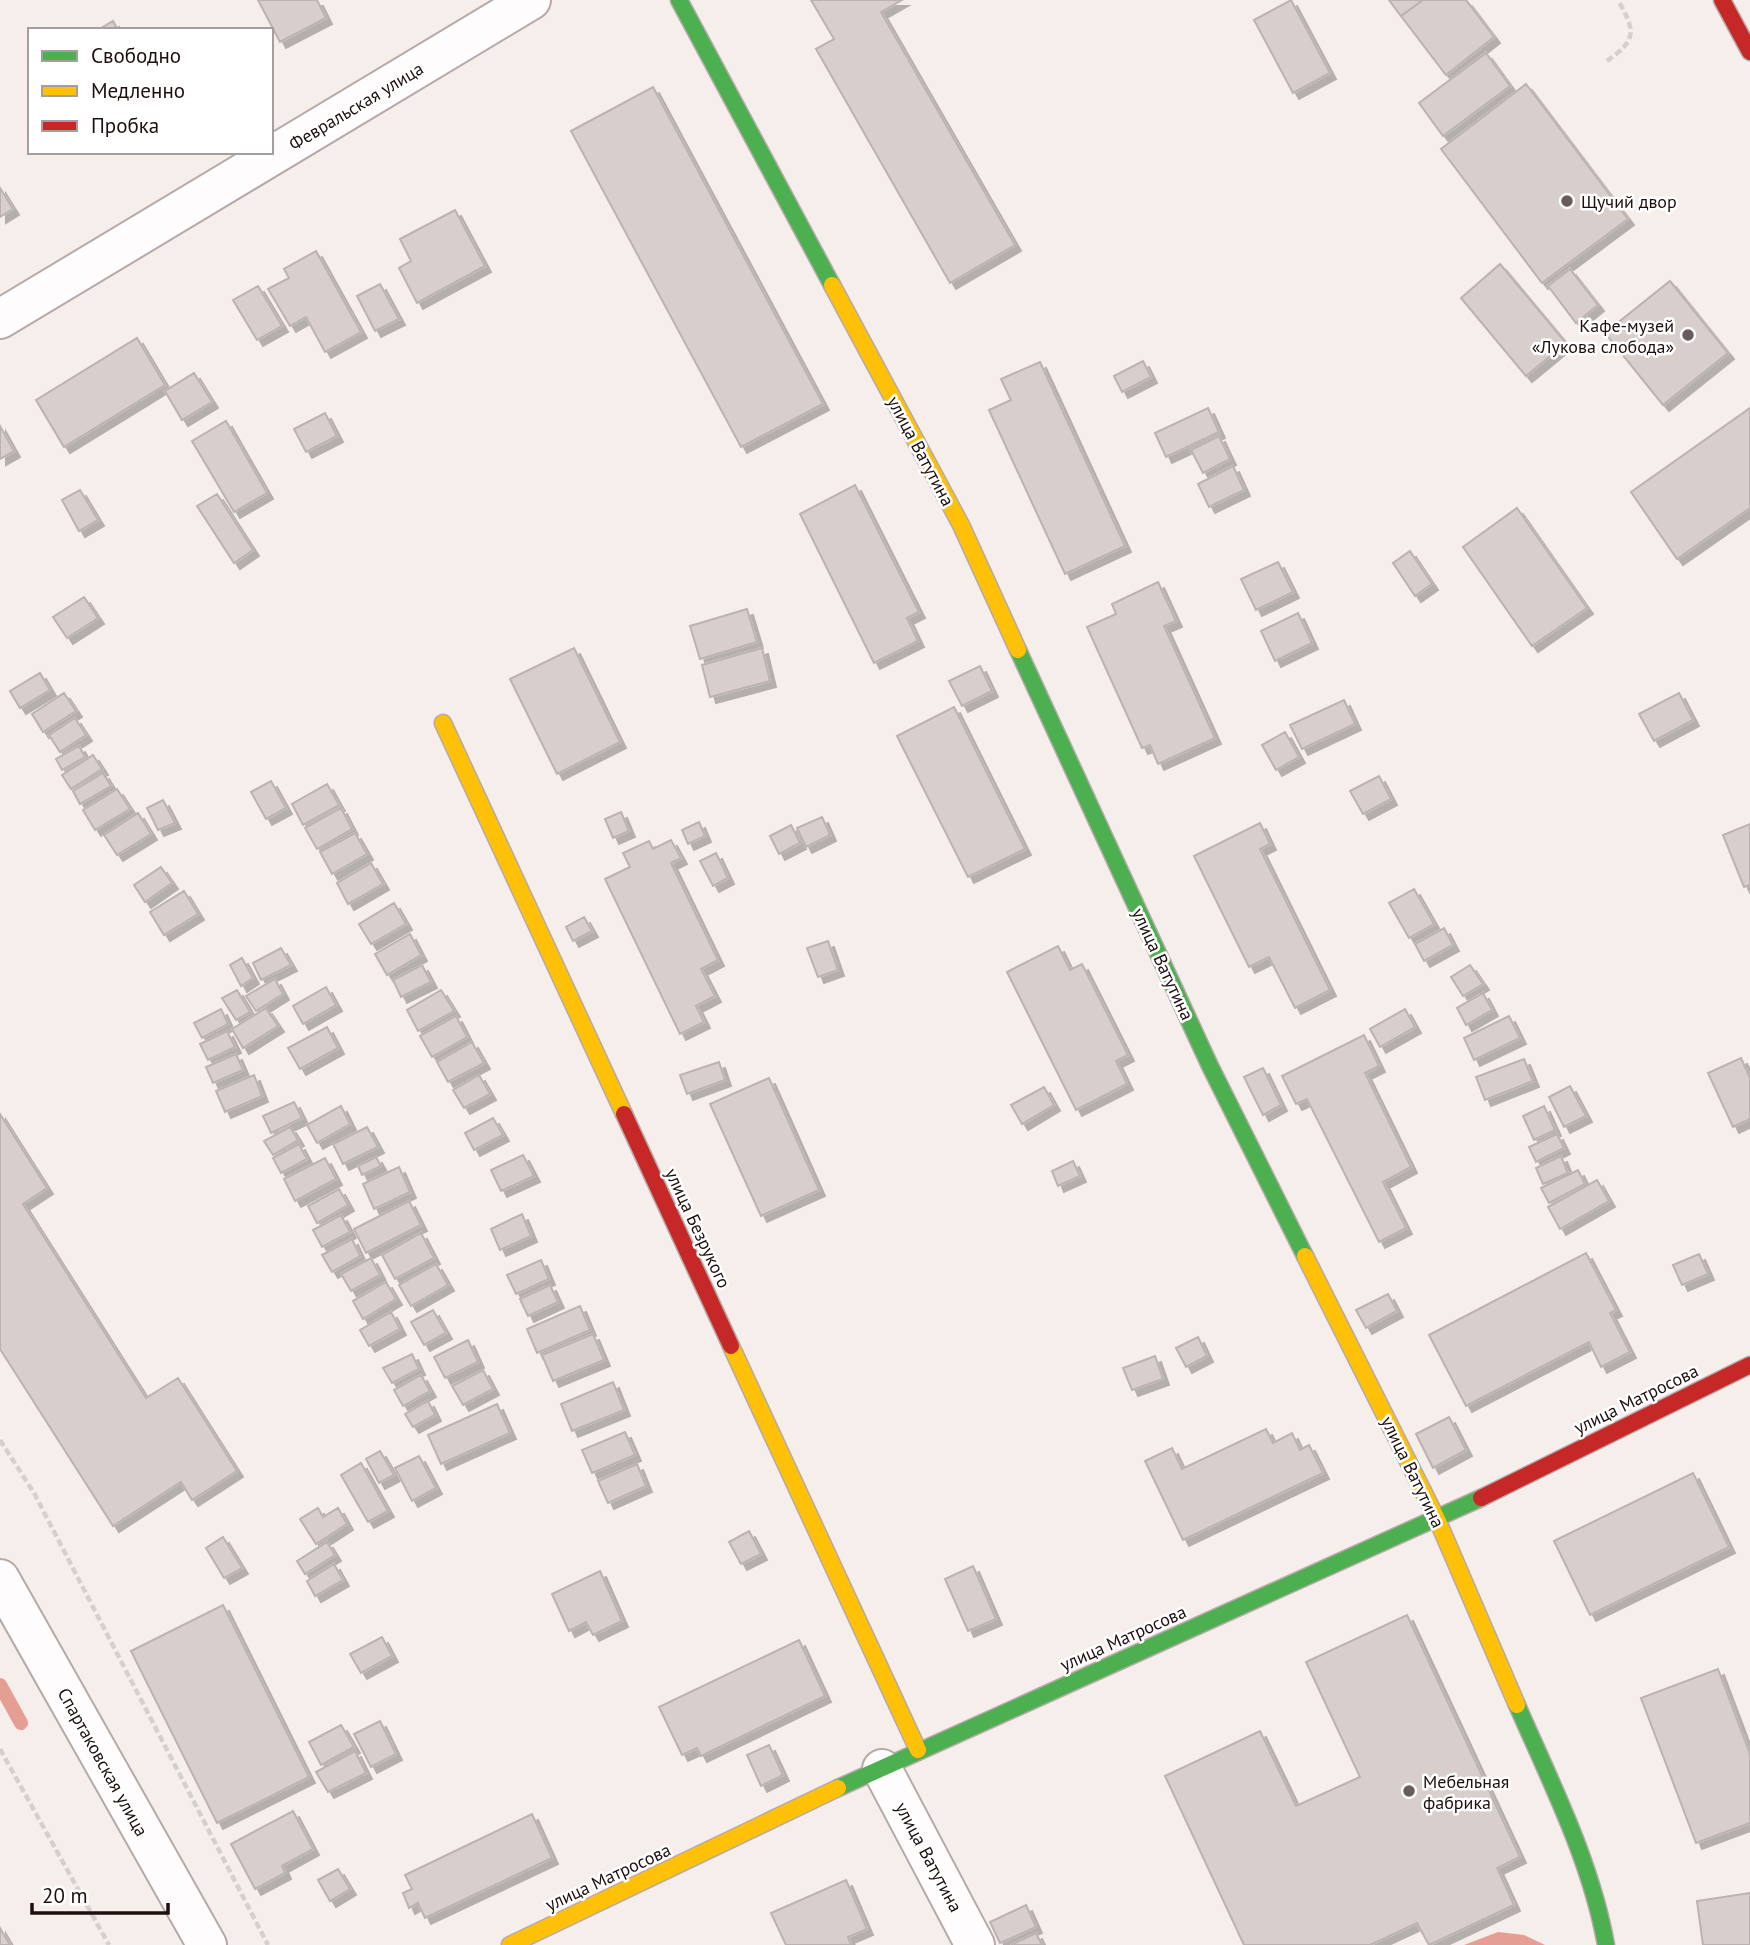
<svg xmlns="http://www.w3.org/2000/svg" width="1750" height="1945" viewBox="0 0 1750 1945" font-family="'PT Sans',sans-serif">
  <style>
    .water { fill: #e49e94 }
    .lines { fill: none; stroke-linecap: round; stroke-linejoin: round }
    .stream { stroke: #e49e94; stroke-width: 14 }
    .building { fill: #d8cecb; stroke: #bcb2b0; stroke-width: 2; filter: url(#shadow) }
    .street-casing { stroke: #b5aaa8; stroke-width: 42 }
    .fast-casing { stroke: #b5aaa8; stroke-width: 19 }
    .slow-casing { stroke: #b5aaa8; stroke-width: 19 }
    .jam-casing { stroke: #b5aaa8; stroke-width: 19 }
    .path { stroke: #d3d0cf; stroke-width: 4.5; stroke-dasharray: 7 3.5; stroke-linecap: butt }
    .street { stroke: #fefcfc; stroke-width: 38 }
    .fast { stroke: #4caf50; stroke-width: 16 }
    .slow { stroke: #ffc107; stroke-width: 16 }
    .jam { stroke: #c62828; stroke-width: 16 }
    .poi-dot { fill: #685d5b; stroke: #fff; stroke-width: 2.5 }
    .labels { text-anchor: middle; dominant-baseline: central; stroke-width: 5; stroke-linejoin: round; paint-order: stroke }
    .street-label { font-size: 18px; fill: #1c0f0d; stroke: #fff }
    .poi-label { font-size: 18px; fill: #1c0f0d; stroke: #fff; text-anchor: start }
  </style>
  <defs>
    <filter id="shadow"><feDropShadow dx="6" dy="6" stdDeviation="0" flood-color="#0004"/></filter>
  </defs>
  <rect width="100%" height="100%" fill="#f6eeeb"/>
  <path class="water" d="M1498,1932L1524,1935L1545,1945H1464Z"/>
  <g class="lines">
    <path class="stream" d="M0,1685L21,1723"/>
  </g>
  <path class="building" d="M258,0H317L326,18L280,42Z
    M811,0H902L881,12L1015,245L950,283L816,49L834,39Z
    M1291,0L1330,73L1293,93L1254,20Z
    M1389,0H1423L1401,16Z
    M1423,0H1466L1494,37L1446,75L1401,16Z
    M113,21L118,30H98Z
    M1486,53L1510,86L1443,136L1419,103Z
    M1526,84L1628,219L1542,283L1441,149Z
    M653,87L823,404L741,447L571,131Z
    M0,188L13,209L0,217Z
    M455,210L485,266L417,303L399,268L411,261L400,239Z
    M316,251L361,332L325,352L306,317L290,326L268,289L289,278L284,269Z
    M1500,264L1566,343L1526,376L1461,298Z
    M1570,269L1598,305L1576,323L1548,286Z
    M1670,281L1728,353L1663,405L1605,333Z
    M380,284L399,319L375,331L357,296Z
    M258,286L282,326L257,340L233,300Z
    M137,338L165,385L64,447L36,400Z
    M1143,361L1151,377L1122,392L1114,376Z
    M1040,362L1125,546L1065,574L989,410L1011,400L1001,379Z
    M194,373L212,402L182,420L165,391Z
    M1208,408L1219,432L1166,457L1155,433Z
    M1750,408V508L1677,559L1631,492Z
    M325,413L337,436L306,452L294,429Z
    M226,421L267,493L234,512L192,441Z
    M0,426L14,451L0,459Z
    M1219,436L1230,459L1203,473L1191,450Z
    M1233,466L1244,490L1209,507L1198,484Z
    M855,485L919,612L907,618L918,641L874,663L800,514Z
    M80,490L98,520L79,531L62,500Z
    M217,494L253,550L234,563L197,506Z
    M1517,508L1587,608L1532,646L1463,547Z
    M1410,551L1432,584L1415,596L1393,563Z
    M1278,562L1293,592L1256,610L1241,579Z
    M1158,582L1176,621L1164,626L1215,738L1158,764L1150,745L1142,748L1087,627L1116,614L1112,604Z
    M84,597L98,618L67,638L53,617Z
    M747,609L757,642L700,659L690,626Z
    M1298,613L1312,643L1275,661L1261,631Z
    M574,648L620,742L557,774L510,679Z
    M762,648L770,681L710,697L702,665Z
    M980,666L992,691L962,706L949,681Z
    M40,673L50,690L20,708L10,691Z
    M64,693L76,711L43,732L32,714Z
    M1679,693L1693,720L1654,741L1639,714Z
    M1344,700L1355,724L1302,749L1290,725Z
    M954,707L1025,849L968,877L897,736Z
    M75,718L86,735L60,752L49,735Z
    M1285,732L1299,757L1276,770L1262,745Z
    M79,746L85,757L62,770L56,759Z
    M93,755L102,769L71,789L62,775Z
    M103,773L111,786L80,804L73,791Z
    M1379,776L1391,799L1363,814L1350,791Z
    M271,781L286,808L266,819L251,792Z
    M327,784L339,805L303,825L292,804Z
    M117,789L130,809L95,830L83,810Z
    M163,800L175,823L158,830L147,808Z
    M341,808L352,829L317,849L305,828Z
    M621,812L629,831L613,838L605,819Z
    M138,813L151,834L117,855L104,835Z
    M822,817L830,835L806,847L797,828Z
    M699,822L705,836L688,844L682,830Z
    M1260,823L1270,844L1260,849L1330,990L1295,1008L1269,957L1249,967L1194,856Z
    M1750,824V885L1744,887L1723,835Z
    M791,825L800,843L779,854L770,836Z
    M355,833L367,854L332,874L320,852Z
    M671,840L681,858L671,863L718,960L701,969L715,996L696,1006L704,1022L680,1034L605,879L630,867L623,853L649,841L653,849Z
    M716,853L728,878L713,886L700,861Z
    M371,863L383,884L348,904L337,883Z
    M161,867L172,883L145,902L134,885Z
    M1414,889L1434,924L1409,938L1389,903Z
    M184,891L198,914L164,935L150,912Z
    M394,903L406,924L371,944L359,924Z
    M584,917L592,931L573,941L566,927Z
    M1444,928L1453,945L1424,961L1415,944Z
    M410,934L421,955L387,975L375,954Z
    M828,941L838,970L818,977L807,948Z
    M1058,946L1070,970L1082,964L1128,1055L1116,1061L1127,1084L1076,1110L1007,972Z
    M281,948L291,965L261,980L253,963Z
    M242,958L253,978L241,986L230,965Z
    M422,965L431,982L401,997L393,980Z
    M1470,965L1483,984L1463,996L1451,977Z
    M275,979L283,994L256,1011L246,996Z
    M326,987L336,1005L303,1024L293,1006Z
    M237,990L250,1012L236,1020L222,998Z
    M441,990L454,1011L418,1031L407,1010Z
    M1483,993L1492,1010L1466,1025L1457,1008Z
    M266,1008L278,1026L243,1048L232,1029Z
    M221,1009L228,1024L202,1038L194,1023Z
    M1405,1009L1415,1027L1380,1047L1370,1029Z
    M456,1016L467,1037L432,1057L420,1036Z
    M1509,1016L1520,1038L1474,1060L1464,1038Z
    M327,1027L338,1048L300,1069L288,1048Z
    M227,1031L235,1047L208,1060L200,1044Z
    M1364,1035L1379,1066L1365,1073L1411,1167L1383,1182L1406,1228L1379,1242L1307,1099L1296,1104L1282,1076Z
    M472,1042L484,1063L448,1082L437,1062Z
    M236,1054L243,1070L213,1083L206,1067Z
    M1741,1058L1750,1078V1119L1733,1127L1708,1073Z
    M1524,1059L1533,1081L1485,1100L1476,1077Z
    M719,1062L725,1080L687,1094L680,1075Z
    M1263,1068L1281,1105L1263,1115L1244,1077Z
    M254,1075L262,1096L225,1112L216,1091Z
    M479,1075L490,1094L464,1108L453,1090Z
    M769,1078L819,1190L761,1216L710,1104Z
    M1570,1086L1586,1116L1564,1127L1549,1097Z
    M1044,1087L1054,1105L1022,1124L1011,1105Z
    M294,1102L302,1118L271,1133L263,1116Z
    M341,1106L350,1124L317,1143L307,1125Z
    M1544,1106L1555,1130L1534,1140L1523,1116Z
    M0,1114L47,1188L23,1204L146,1398L178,1378L237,1471L192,1500L181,1482L113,1526L0,1349Z
    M493,1118L503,1135L474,1150L465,1133Z
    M290,1127L298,1140L273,1155L264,1141Z
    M367,1127L378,1147L343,1164L333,1144Z
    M1557,1134L1564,1148L1536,1162L1529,1147Z
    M299,1144L307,1159L281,1173L273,1158Z
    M523,1155L534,1176L501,1191L491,1170Z
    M1561,1156L1568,1173L1543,1184L1536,1168Z
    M376,1157L381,1166L362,1175L358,1166Z
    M325,1158L336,1179L295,1201L284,1179Z
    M1073,1161L1080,1176L1058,1186L1052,1171Z
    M399,1167L410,1192L374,1209L363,1184Z
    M1578,1170L1585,1184L1549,1203L1541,1188Z
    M1597,1180L1609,1201L1560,1229L1548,1207Z
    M339,1189L348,1205L317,1223L308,1206Z
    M409,1201L421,1225L366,1253L354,1229Z
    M522,1214L531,1236L500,1250L491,1229Z
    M341,1215L350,1232L322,1247L313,1230Z
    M421,1233L434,1258L395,1279L382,1255Z
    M352,1239L360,1256L332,1272L322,1255Z
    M1586,1253L1616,1310L1610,1313L1630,1352L1601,1367L1589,1342L1466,1406L1429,1335Z
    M1699,1254L1708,1274L1682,1285L1673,1265Z
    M371,1258L380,1275L351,1291L341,1274Z
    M541,1260L549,1279L516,1294L507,1275Z
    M436,1264L448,1285L411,1306L399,1285Z
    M386,1282L396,1299L363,1319L353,1301Z
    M550,1285L558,1302L528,1316L520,1299Z
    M1388,1294L1397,1311L1366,1328L1356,1310Z
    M580,1306L590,1330L537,1353L527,1329Z
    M433,1310L446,1333L424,1345L411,1322Z
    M391,1312L400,1329L369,1346L360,1330Z
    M593,1334L604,1360L553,1381L542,1355Z
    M1198,1337L1207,1356L1186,1367L1176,1348Z
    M468,1340L478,1362L445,1378L434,1357Z
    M412,1354L419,1369L392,1383L383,1368Z
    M1155,1356L1163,1379L1132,1390L1123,1368Z
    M483,1370L493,1389L463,1405L452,1386Z
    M421,1375L430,1391L403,1406L394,1390Z
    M613,1382L624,1410L572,1431L561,1404Z
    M428,1401L435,1415L413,1427L405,1414Z
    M497,1404L510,1433L441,1464L428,1435Z
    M1449,1417L1466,1450L1433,1468L1416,1434Z
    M1266,1429L1273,1443L1292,1433L1300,1450L1309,1445L1323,1473L1183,1540L1145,1461L1172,1448L1182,1469Z
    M625,1432L635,1455L592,1473L582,1450Z
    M380,1451L394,1475L379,1483L366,1459Z
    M419,1456L436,1488L412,1501L395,1468Z
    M361,1463L388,1511L368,1522L341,1475Z
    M637,1464L646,1486L608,1503L598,1481Z
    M1693,1473L1729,1547L1590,1615L1554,1541Z
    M318,1508L323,1517L338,1508L347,1524L316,1544L300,1519Z
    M749,1531L761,1554L741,1564L729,1542Z
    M223,1537L242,1568L224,1578L206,1548Z
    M327,1542L335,1555L305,1574L297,1561Z
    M334,1564L343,1580L315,1596L307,1581Z
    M973,1566L996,1619L968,1631L945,1579Z
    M600,1571L622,1621L593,1635L586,1622L569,1631L552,1594Z
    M223,1605L309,1777L217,1823L131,1651Z
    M1407,1615L1520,1857L1497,1868L1514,1905L1429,1945L1417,1923L1370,1945H1244L1165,1776L1260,1731L1296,1806L1360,1777L1306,1662Z
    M382,1637L392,1656L361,1673L350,1654Z
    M799,1640L825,1696L701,1756L697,1748L682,1755L659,1707Z
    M1718,1669L1750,1754V1823L1696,1843L1641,1698Z
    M380,1721L396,1754L371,1767L354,1734Z
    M341,1725L354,1747L321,1765L309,1742Z
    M769,1745L783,1775L761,1786L747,1755Z
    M355,1751L366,1773L328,1792L316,1772Z
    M293,1811L313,1849L282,1866L285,1873L255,1889L231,1844Z
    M532,1814L552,1858L425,1918L418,1903L409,1908L403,1893L412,1889L405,1875Z
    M338,1869L350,1889L330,1901L318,1880Z
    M846,1880L867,1929L848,1937L851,1945H786L771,1913Z
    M1750,1893V1945H1703L1697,1901Z
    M1026,1905L1036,1927L1000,1943L990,1922Z
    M0,1928L10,1945H0Z
    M1036,1933L1042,1945H1011Z"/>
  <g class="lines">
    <g class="street-casing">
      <path id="street" d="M0,319L531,0
        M0,1579L207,1945
        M882,1769L975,1945"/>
    </g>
    <g class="fast-casing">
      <path id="fast" d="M679,0L832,285
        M1018,650L1210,1066L1305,1256
        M1517,1705C1551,1783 1591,1861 1606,1945
        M838,1788L1481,1498"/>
    </g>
    <g class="slow-casing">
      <path id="slow" d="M832,285L961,525L1018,650
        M443,723L624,1114
        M1305,1256L1437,1519L1517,1705
        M731,1346L918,1750
        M510,1945L838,1788"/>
    </g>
    <g class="jam-casing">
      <path id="jam" d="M1722,0L1750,52
        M624,1114L731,1346
        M1481,1498L1750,1365"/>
    </g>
    <path class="path" d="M1607,61C1638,39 1635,31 1618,0
      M0,1440L34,1493L268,1945
      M0,1749L109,1945"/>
    <use href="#street" class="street"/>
    <use href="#fast" class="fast"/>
    <use href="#slow" class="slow"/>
    <use href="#jam" class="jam"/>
  </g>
  <g class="poi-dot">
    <circle cx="1567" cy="201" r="7"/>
    <circle cx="1688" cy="335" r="7"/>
    <circle cx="1409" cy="1791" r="7"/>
  </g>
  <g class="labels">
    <g class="street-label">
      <text transform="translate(356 106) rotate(-31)">Февральская улица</text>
      <text transform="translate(921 451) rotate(62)">улица Ватутина</text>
      <text transform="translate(1163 964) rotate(65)">улица Ватутина</text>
      <text transform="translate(698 1228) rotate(65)">улица Безрукого</text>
      <text transform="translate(1636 1399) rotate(-26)">улица Матросова</text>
      <text transform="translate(1413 1472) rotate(64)">улица Ватутина</text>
      <text transform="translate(1123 1638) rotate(-24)">улица Матросова</text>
      <text transform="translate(103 1762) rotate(61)">Спартаковская улица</text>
      <text transform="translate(929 1857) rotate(62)">улица Ватутина</text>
      <text transform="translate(608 1877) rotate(-25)">улица Матросова</text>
    </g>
    <g class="poi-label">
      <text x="1581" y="201">Щучий двор</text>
      <text x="1674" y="325" text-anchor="end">Кафе-музей<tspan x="1674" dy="21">«Лукова слобода»</tspan></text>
      <text x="1423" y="1781">Мебельная<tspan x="1423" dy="21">фабрика</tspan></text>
    </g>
  </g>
  <rect x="28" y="28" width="245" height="126" fill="#ffffff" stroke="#a49f9e" stroke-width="2"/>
  <rect x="42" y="51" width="35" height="10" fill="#4caf50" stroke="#a49f9e" stroke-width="2"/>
  <text x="91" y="63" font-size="21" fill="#1c0f0d">Свободно</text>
  <rect x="42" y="86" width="35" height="10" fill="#ffc107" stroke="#a49f9e" stroke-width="2"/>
  <text x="91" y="98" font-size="21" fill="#1c0f0d">Медленно</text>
  <rect x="42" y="121" width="35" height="10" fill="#c62828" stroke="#a49f9e" stroke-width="2"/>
  <text x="91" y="133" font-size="21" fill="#1c0f0d">Пробка</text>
  <path d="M32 1903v10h136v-10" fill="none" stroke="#1c0f0d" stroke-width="3.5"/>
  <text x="42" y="1903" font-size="21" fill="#1c0f0d" stroke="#ffffff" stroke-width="5" paint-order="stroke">20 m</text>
</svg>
